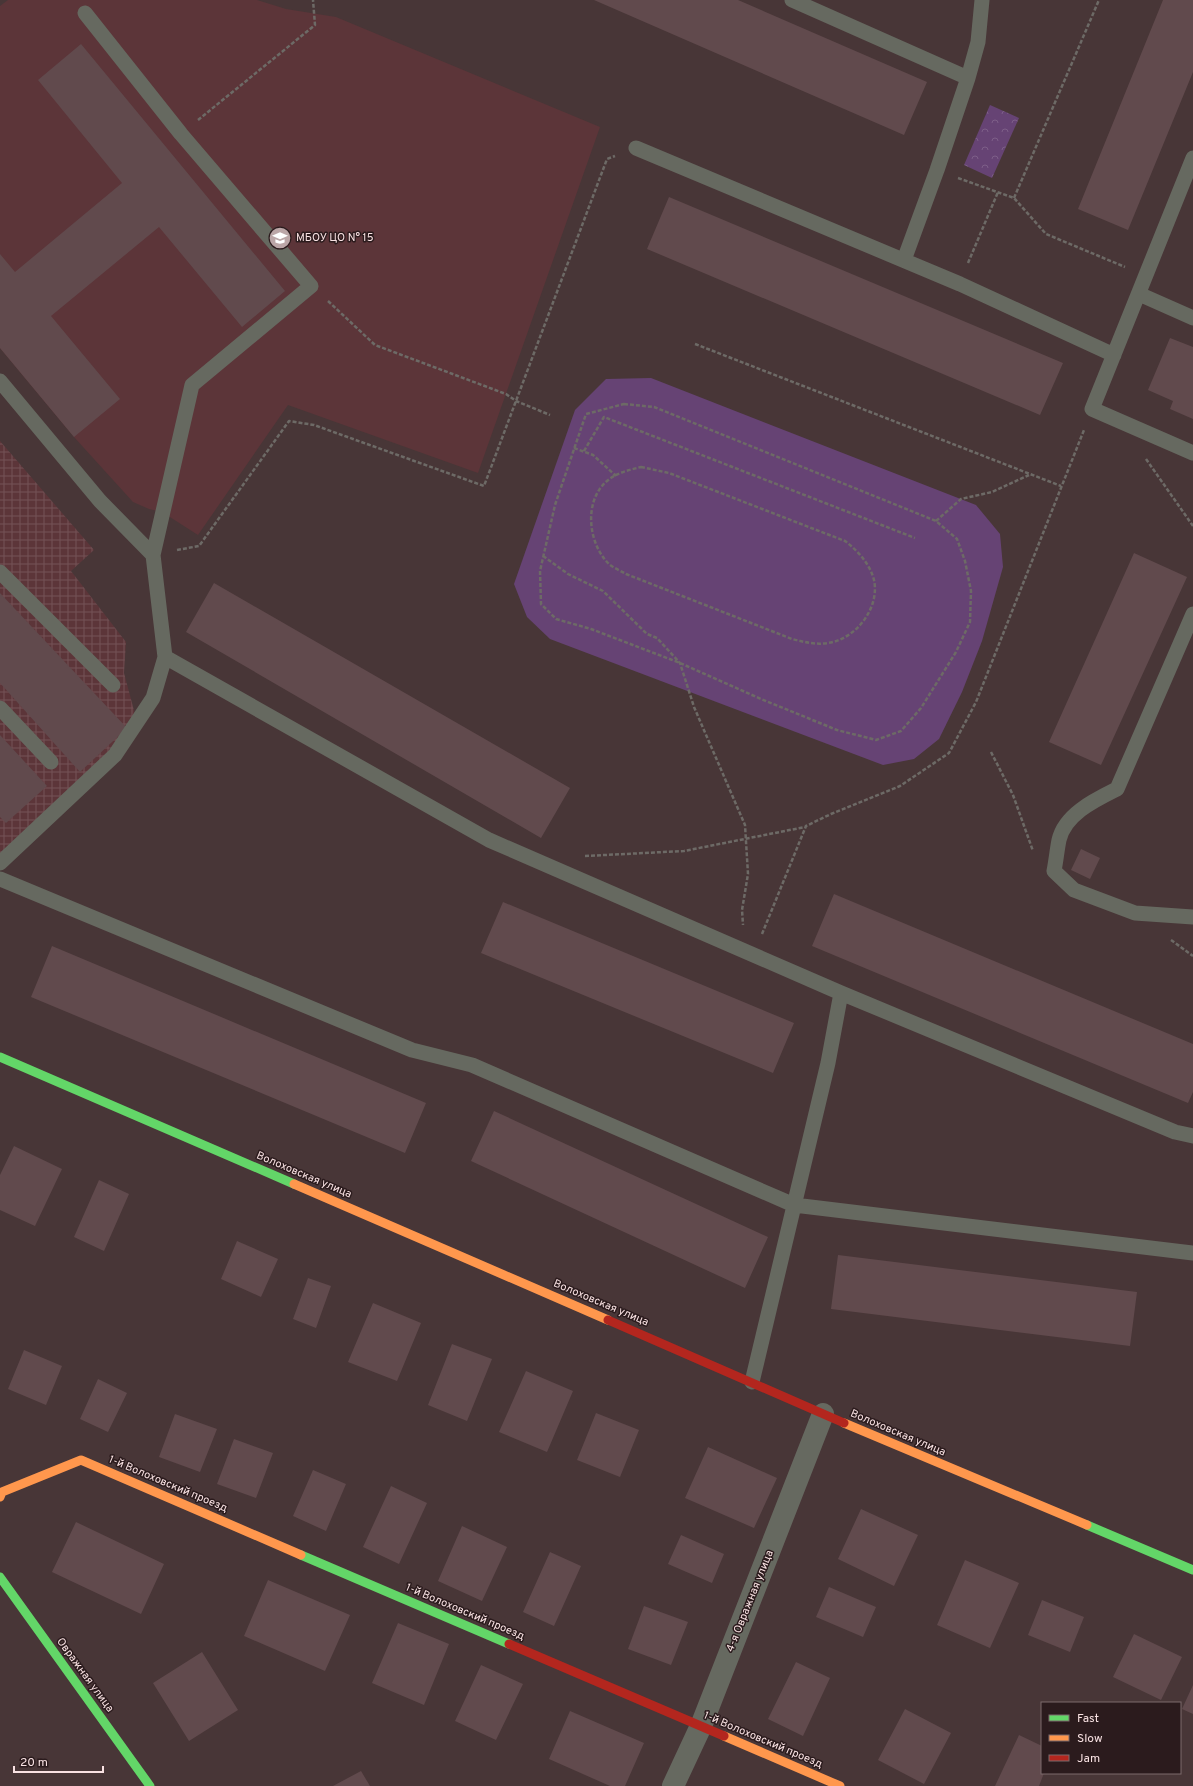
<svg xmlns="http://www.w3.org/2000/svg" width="1193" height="1786" viewBox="0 0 1193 1786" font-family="Overpass,sans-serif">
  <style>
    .built { fill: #5c3539 }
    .industrial { fill: url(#industrial-grid) }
    .green { fill: #664374 }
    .park { fill: url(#park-crowns) }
    .building { fill: #614a4d }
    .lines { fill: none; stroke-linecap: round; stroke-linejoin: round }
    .path { stroke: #6d6a66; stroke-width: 2.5; stroke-dasharray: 4 2; stroke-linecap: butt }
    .lane { stroke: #666960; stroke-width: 15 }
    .street { stroke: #666960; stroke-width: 22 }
    .fast { stroke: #63d668; stroke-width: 9 }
    .slow { stroke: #ff974d; stroke-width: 9 }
    .jam { stroke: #b3261e; stroke-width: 9 }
    .labels { text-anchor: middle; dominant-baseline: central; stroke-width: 3; stroke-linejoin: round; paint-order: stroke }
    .poi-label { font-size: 11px; fill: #f9e2e3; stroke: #2b1b1d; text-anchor: start }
    .street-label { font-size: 11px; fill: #f9e2e3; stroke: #2b1b1d }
  </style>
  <defs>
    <pattern id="industrial-grid" width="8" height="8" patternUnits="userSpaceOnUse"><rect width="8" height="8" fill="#5c3539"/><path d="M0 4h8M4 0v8" fill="none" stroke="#745256"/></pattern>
    <pattern id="park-crowns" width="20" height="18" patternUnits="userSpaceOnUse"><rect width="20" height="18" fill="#664374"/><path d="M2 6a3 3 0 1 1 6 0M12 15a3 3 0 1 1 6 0" fill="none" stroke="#7d5e88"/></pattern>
  </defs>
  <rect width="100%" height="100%" fill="#483637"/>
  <path class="built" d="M8,0H257L286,9L336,17L600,127L478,473L288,405L198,535L162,512L149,509L133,502L74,437L0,348V6Z"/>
  <path class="industrial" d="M0,441L94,550L71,571L126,642L124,673L136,718L114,752L0,854Z"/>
  <path class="green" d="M651,378L976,505L1000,534L1003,567L982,641L962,692L939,739L914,759L883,765L550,639L527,617L514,584L575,410L606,379Z"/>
  <path class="park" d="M990,105L1019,118L992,178L964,165Z"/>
  <path class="building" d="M594,0H738L927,82L904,135Z
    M1163,0H1193V72L1128,230L1078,209Z
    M81,44L285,291L242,327L159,227L51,316L120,399L74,437L0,348V254L15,272L122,183L38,80Z
    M669,197L1063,363L1040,415L647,249Z
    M1170,338L1193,347V419L1170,409L1173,401L1148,390Z
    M1134,553L1187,577L1101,765L1049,742Z
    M214,583L570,788L541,838L186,632Z
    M0,593L127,728L80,772L0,683Z
    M0,735L47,786L6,823L0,817Z
    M1081,849L1100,858L1090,879L1071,870Z
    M834,894L1193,1044V1092L1188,1103L812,946Z
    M503,902L794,1023L773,1073L481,953Z
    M52,946L426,1103L405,1153L31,997Z
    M494,1111L768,1237L745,1288L471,1161Z
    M14,1146L62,1169L35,1226L0,1210V1175Z
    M99,1180L129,1194L104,1251L74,1237Z
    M237,1241L278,1259L261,1297L221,1279Z
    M838,1255L1137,1292L1130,1346L831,1309Z
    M308,1278L331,1286L316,1328L293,1319Z
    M373,1303L421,1323L397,1381L348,1362Z
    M452,1344L492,1359L467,1421L428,1405Z
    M24,1350L62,1366L46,1405L8,1389Z
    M526,1371L573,1391L547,1452L499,1432Z
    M98,1379L127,1393L108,1432L80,1419Z
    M596,1413L639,1430L620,1477L577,1460Z
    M175,1414L217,1429L200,1472L159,1457Z
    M234,1439L273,1453L256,1498L217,1484Z
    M708,1447L777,1478L754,1528L685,1498Z
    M313,1470L346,1484L326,1531L293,1516Z
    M391,1486L427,1503L399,1564L363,1547Z
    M861,1509L918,1535L894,1586L838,1559Z
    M76,1522L164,1564L141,1614L52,1572Z
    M462,1526L507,1547L482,1601L438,1581Z
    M681,1535L724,1554L712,1583L668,1564Z
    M550,1552L581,1566L554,1626L523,1612Z
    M965,1560L1019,1583L990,1648L937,1625Z
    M268,1580L350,1615L325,1671L244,1636Z
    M829,1587L876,1607L863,1637L816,1617Z
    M1042,1600L1084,1617L1070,1652L1028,1635Z
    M644,1606L688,1622L671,1665L628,1649Z
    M398,1623L449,1644L424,1705L372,1683Z
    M1134,1634L1182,1657L1161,1700L1113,1677Z
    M202,1652L238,1710L189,1741L153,1683Z
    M796,1662L830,1678L803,1736L768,1719Z
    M481,1665L523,1684L496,1740L455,1721Z
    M1193,1685V1714L1182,1709Z
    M905,1709L951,1733L924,1784L878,1760Z
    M570,1711L644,1743L625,1786H610L549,1759Z
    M1019,1735L1042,1746V1773H1044L1039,1786H995Z
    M361,1771L370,1786H333Z"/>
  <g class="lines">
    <path class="path" d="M198,120L315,25L313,0
      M958,178L1014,198L1046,234L1125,267
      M1014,198L1099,0
      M968,263L998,192
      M328,301L375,345L506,394L516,401L550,415
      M695,344L1061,486
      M624,404L654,407L936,521L957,539L965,561L971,591L970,622L956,652L921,708L901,731L876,740L837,730L761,699L680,663L591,629L556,619L541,604L540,571L555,505L586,414Z
      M574,448L593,455L616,476
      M584,451L604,417L915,538
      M1146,459L1193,526
      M641,467L669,473L845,541C858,551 870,564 874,580C880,608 856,639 828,643C815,645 804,642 792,639L626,574C621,571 614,568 610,565C588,545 583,501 607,481C616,473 629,470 641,467Z
      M936,521L961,499L992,492L1029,475
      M177,550L199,546L289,421L314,425L484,486L607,159L615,156
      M543,556L568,574L603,591L647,634L657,638L680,663L694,707L745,825L748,874L742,910L743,925
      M991,752L1013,795L1033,851
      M585,856L684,851L805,827
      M762,934L806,826L831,814L900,786L949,753L976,702L1084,430
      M1171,940L1193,956"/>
    <path class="lane" d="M792,0L968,78
      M636,148L960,284L1114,355
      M1193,158L1092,409L1193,453
      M904,260L937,170L968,78L978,42L982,0
      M1139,294L1193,318
      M0,381L100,501L153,555
      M0,572L113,685
      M1193,614L1117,789C1095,800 1065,814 1059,840C1057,850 1056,861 1054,871L1074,890L1135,913L1193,917
      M165,657L489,840L841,993L1175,1132L1193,1136
      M0,708L51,762
      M0,863L115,755L153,698L165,657L153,555L192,385L311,286L181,134L85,13
      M0,879L412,1050L472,1065L794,1205L1193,1253
      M752,1382L828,1063L841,993"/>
    <path class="street" d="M673,1786L701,1726L823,1414"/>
    <path class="fast" d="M0,1057L294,1184
      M1087,1525L1193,1570
      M301,1555L509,1644
      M0,1577L150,1786"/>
    <path class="slow" d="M294,1184L608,1320
      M844,1423L1087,1525
      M0,1497L2,1492L81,1460L301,1555
      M724,1736L840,1786"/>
    <path class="jam" d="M608,1320L844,1423
      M509,1644L724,1736"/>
  </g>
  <defs>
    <g id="school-disc" transform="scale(1.15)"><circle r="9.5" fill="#bba6a7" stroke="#2b1b1d"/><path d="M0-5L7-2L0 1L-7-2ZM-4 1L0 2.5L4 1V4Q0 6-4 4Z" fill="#fff"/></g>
  </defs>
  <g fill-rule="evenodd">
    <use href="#school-disc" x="280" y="238"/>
  </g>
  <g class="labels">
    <g class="poi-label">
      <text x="296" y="238">МБОУ ЦО N° 15</text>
    </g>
    <g class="street-label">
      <text transform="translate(304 1175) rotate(23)">Волоховская улица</text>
      <text transform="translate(601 1303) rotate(23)">Волоховская улица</text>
      <text transform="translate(898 1433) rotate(23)">Волоховская улица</text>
      <text transform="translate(168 1484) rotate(23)">1-й Волоховский проезд</text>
      <text transform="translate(750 1601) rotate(-68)">4-я Овражная улица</text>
      <text transform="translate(465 1612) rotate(23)">1-й Волоховский проезд</text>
      <text transform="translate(85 1675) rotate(54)">Овражная улица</text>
      <text transform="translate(763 1740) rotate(23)">1-й Волоховский проезд</text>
    </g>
  </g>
  <rect x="1041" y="1702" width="140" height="72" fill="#2b1b1d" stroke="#7d6b6c"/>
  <rect x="1049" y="1715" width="20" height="6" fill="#63d668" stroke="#7d6b6c"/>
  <text x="1077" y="1722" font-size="12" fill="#f9e2e3">Fast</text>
  <rect x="1049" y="1735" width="20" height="6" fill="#ff974d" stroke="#7d6b6c"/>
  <text x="1077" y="1742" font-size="12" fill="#f9e2e3">Slow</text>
  <rect x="1049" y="1755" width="20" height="6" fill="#b3261e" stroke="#7d6b6c"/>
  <text x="1077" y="1762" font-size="12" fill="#f9e2e3">Jam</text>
  <path d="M14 1766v6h89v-6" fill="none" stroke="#f9e2e3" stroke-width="2"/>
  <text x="20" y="1766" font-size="12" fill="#f9e2e3" stroke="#2b1b1d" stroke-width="3" paint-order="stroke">20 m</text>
</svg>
